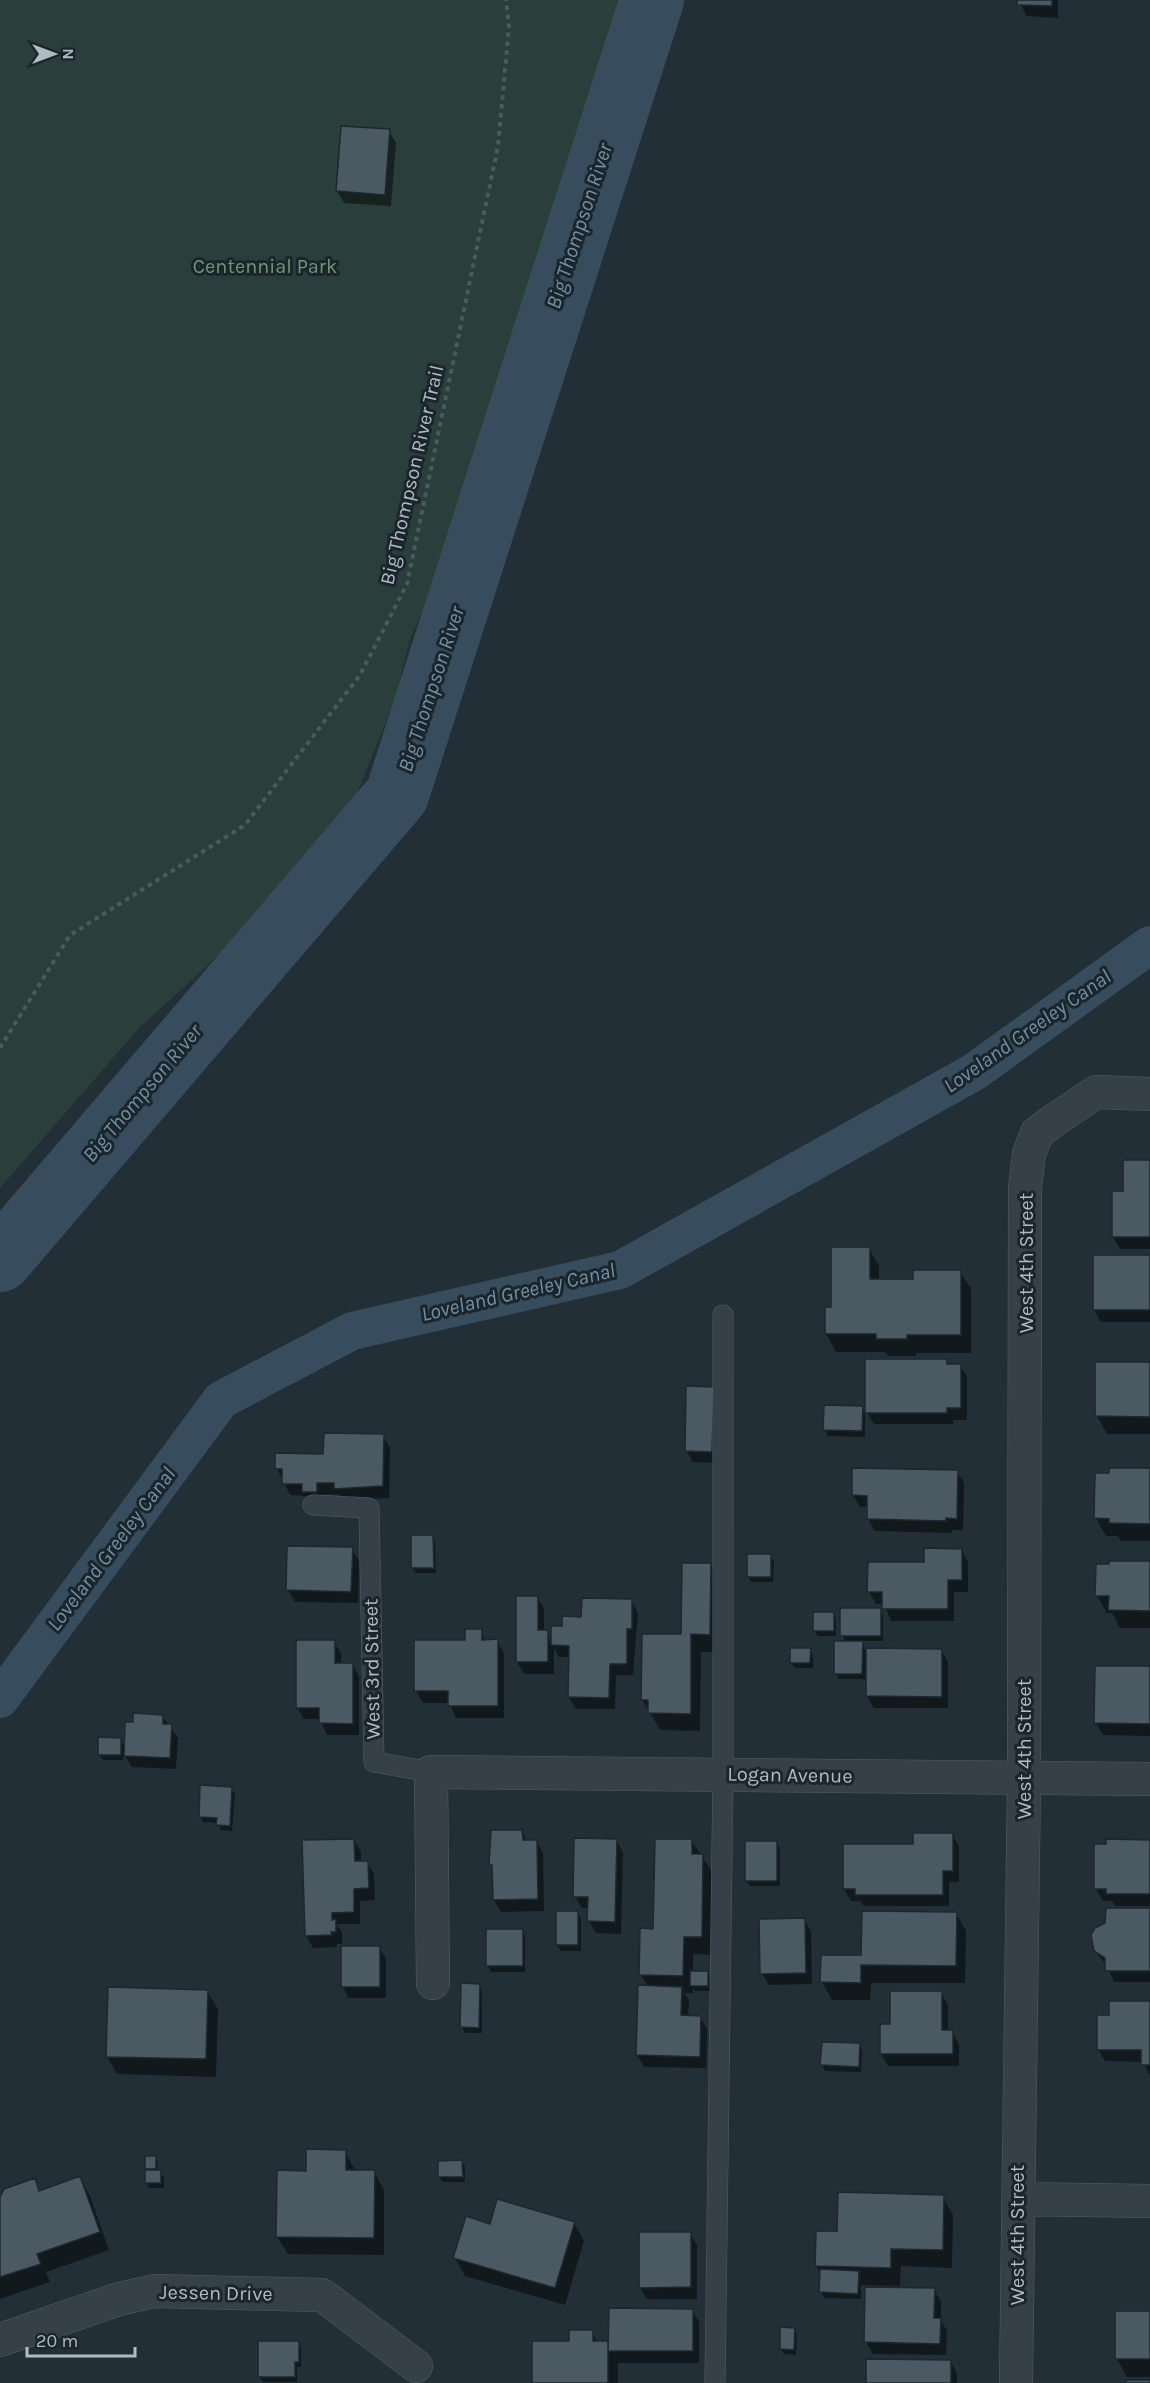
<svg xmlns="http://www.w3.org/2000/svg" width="1150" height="2383" viewBox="0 0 1150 2383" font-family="Karla,sans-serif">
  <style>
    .green { fill: #2a3f3c }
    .shadow { fill: #0007 }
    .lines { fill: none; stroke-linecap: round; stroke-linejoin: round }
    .canal { stroke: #374d5d; stroke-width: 38 }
    .river { stroke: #374d5d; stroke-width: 64 }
    .building { fill: #4b5963; stroke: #1d272f; stroke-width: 1.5 }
    .service-casing { stroke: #545e66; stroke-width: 21 }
    .minor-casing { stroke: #545e66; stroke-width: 34 }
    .path { stroke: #495c5b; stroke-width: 4; stroke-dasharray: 4.5 4.5; stroke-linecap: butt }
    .service { stroke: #364048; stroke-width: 20 }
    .minor { stroke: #364048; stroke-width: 33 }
    .labels { text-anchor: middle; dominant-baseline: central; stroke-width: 6; stroke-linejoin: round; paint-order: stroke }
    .park-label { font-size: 20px; fill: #719874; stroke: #1b252c }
    .street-label { font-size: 20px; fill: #b1bbc4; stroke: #1b252c }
    .water-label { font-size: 21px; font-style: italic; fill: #7391a6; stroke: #1b252c }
  </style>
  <rect width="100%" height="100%" fill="#222f37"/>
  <path class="green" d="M0,0H625L600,108L537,298L473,464L435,582L410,639L395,699L353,804L262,916L140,1027L0,1188Z"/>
  <path class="shadow" d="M1019,0H1058V18L1026,16Z
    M389,131L396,143L391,206L344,203L337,191Z
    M1150,1161V1249H1120L1113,1237V1193H1124Z
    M869,1249L879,1266V1280L915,1281L960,1272L971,1289V1353H916V1356H888L885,1352H836L826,1334L832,1308Z
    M1150,1257V1322H1101L1094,1310Z
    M946,1361L948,1365H960L967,1377V1420H953V1424H874L867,1412Z
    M1150,1363V1434H1107L1097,1416Z
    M713,1388L719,1463L693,1462L686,1450Z
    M825,1407L862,1408L865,1413V1437L828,1436L825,1430Z
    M383,1436L390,1448L389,1498L342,1500L339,1495L323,1494V1504H310L306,1496L290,1495L277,1469V1455H325Z
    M1150,1470V1541H1121L1118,1536H1106L1096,1518Z
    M957,1471L964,1483L963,1530H952V1533L875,1531L868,1519V1507H860L853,1495Z
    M432,1537L435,1542L436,1573H416L412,1568Z
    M352,1549L359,1561L358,1603L295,1602L288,1590Z
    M961,1550L968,1562V1592H954V1621H891L884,1604H876L869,1592L925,1564Z
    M770,1556L774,1561L773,1582H751L748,1576Z
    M1150,1562V1628H1120L1112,1613H1107L1097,1596Z
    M710,1564L721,1582L720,1652H701L700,1731L660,1730L642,1699L683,1636Z
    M517,1597H537L544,1609V1632L552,1641L563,1628L631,1601L638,1613L633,1675H616L615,1709H576L569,1697L570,1657H559L554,1648V1674H524L517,1662Z
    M880,1610L883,1615V1641H861L865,1650H941L948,1662V1708H874L867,1696V1679H839L836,1674L846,1643L842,1635Z
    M833,1614L836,1619V1636H818L815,1631Z
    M481,1631L486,1641H497L504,1653V1718H456L450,1703H423L416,1691Z
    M334,1642L341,1654V1664H352L359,1676V1735H327L320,1719H304L297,1707Z
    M810,1650L813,1655V1668H795L791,1663Z
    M1096,1667L1150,1668V1736L1103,1735L1096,1723Z
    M162,1716L178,1738L176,1769L132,1767L123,1752V1760H103L99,1754L120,1739L126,1748Z
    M231,1789L235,1794L232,1831L221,1830L218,1823L203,1822L200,1816Z
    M522,1831L527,1841H536L543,1853L544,1911L501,1912L494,1900V1870L491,1864Z
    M952,1834L959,1846V1882H949V1906H864L860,1901H851L844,1889L914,1846Z
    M354,1840L361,1852V1862H367L374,1874L375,1900L360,1901V1924H337L342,1933V1944H337V1947L313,1948L306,1936Z
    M616,1840L623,1852L621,1934L596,1933L589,1921V1908H582L575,1896Z
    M691,1840L713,1873L712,1955L693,1954V1972H707L711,1978V1991H695L693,1987V1993H684L689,2000L688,2017H700L707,2029L706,2068L644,2067L637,2055L648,1987L640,1974L655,1930Z
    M1150,1841V1906H1115L1112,1901H1103L1096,1889L1108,1846Z
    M776,1842L780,1848V1886H750L746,1880Z
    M1150,1910V1982H1114L1107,1966L1095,1951Z
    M577,1913L581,1918V1951H561L557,1945Z
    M956,1913L966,1931L965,1983H871L870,2000H832L822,1982V1956H863Z
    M804,1919L811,1931L812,1984L769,1985L762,1973Z
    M488,1930L522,1931L525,1936V1972H491L488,1966Z
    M379,1947L386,1959V1998H349L342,1986Z
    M479,1985L482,1991V2033H465L462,2027Z
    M207,1991L218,2009L216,2077L117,2074L107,2056Z
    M941,1993L948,2005V2031L952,2032L959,2044V2066H888L881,2054L891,2026Z
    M1150,2003V2076L1143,2062L1105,2061L1098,2049L1110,2017Z
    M859,2044L862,2050L861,2072L825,2071L822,2065Z
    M345,2151L356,2172H374L384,2190V2255L288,2254L277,2237L307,2172Z
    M147,2157H155L158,2163V2171L164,2177V2188H149L146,2183Z
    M462,2162L465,2167V2182H443L439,2177Z
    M80,2178L90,2196L109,2250L46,2272L50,2282L0,2299V2203L34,2180L41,2192Z
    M943,2197L953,2215L952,2268L901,2266L900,2286L861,2285V2299L824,2298L821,2292L822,2275L816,2266L839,2233Z
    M574,2223L584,2241L565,2305L465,2276L455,2258L491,2225Z
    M690,2233L697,2245V2299H647L640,2287Z
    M934,2290L941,2302V2320L947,2331L946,2355L873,2354L866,2342Z
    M692,2310L699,2322V2363H618V2383H533L570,2342L592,2332L598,2343H607L610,2347Z
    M1150,2313V2377H1127L1117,2359Z
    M794,2329L797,2335L796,2355L784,2354L781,2349Z
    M298,2342L301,2348V2367H297V2382H263L259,2377Z
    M950,2361L957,2373V2383H867Z"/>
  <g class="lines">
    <path class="canal" d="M0,1699L221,1400L352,1331L620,1270L974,1072L1150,945"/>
    <path class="river" d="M0,1260L397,795L652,0"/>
  </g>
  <path class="building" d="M1017,0H1052V6L1017,5Z
    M341,126L390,129L385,195L336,191Z
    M1123,1160H1150V1237H1112V1191H1123Z
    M831,1247H870V1279H913V1270H961V1335H907V1339H876V1334H825V1307H831Z
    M1093,1255H1150V1310H1093Z
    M865,1359H947V1364H961V1408H947V1413H865Z
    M1095,1362H1150V1417L1095,1416Z
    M686,1386L714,1387L712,1452L685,1451Z
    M824,1405L863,1406L862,1431L823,1430Z
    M324,1433L384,1434L383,1486L334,1489V1483H317V1492H302V1484H282V1469H275V1453L323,1454Z
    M852,1468L958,1470L957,1519L946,1518V1521L867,1519V1496L852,1495Z
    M1109,1468H1150V1524L1109,1523V1519L1094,1518L1095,1473H1109Z
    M411,1535H433L434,1568H411Z
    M287,1546L353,1547L351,1592L286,1590Z
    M924,1548L962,1549V1580H948V1609H882V1592H867L868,1562H924Z
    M747,1554H771V1577H747Z
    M1109,1561H1150V1611L1108,1610L1109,1596H1095L1096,1564H1109Z
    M682,1563H711L710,1635L691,1634V1714L648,1713V1700H641L642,1634H681Z
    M516,1596H538V1630H548V1662H516Z
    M582,1598L632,1599V1629H627V1664H610L609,1698L568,1697L569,1646L551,1645V1626H562V1616L581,1617Z
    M840,1608H881V1636H840Z
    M813,1612H834V1631H813Z
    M465,1629H482V1640L498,1639V1706H448V1691H414V1640H465Z
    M296,1640H335V1663H353V1724L319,1723V1708H296Z
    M834,1641H863L862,1674H834Z
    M790,1648H811L810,1663H790Z
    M866,1648L942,1649V1697L866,1696Z
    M1095,1666H1150V1724L1094,1723Z
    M133,1713L163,1715V1724H172L170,1758L124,1756L125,1722H133Z
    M98,1737L121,1738V1755H98Z
    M200,1785L232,1787L230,1826L216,1825L217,1818L199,1817Z
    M491,1830H522L523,1840H537L538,1899L493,1900L492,1865H489Z
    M913,1833H953V1871H943V1895H855V1889H843V1844H913Z
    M574,1838L617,1839L615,1922L587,1921L588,1897H573Z
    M354,1839L355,1861H368L369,1888L354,1889V1912L332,1913V1920L336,1919V1932H331L332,1935L305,1936L302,1840Z
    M655,1839H692V1854H703L702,1937H684L683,1976L639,1975L640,1928L653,1929Z
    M1106,1839L1150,1840V1894H1106V1889H1094V1844H1106Z
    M745,1841H777V1881H745Z
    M1106,1908H1150V1971H1105V1958L1094,1951L1091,1935L1095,1928L1105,1923Z
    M556,1911H578V1945H556Z
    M862,1911L957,1912L956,1966L861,1965V1983L820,1982L821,1955H861Z
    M805,1918L806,1973L760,1974L759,1919Z
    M486,1929H523V1966H486Z
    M341,1946H380V1987H341Z
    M690,1971H708V1986H690Z
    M461,1983L480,1984L479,2028L460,2027Z
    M638,1985L682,1987L681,2015L701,2016L700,2057L636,2055Z
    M108,1987L208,1990L206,2059L106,2057Z
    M890,1991H942V2030H953V2054H880V2024H890Z
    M1109,2001H1150V2065H1141V2050H1097V2015H1109Z
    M822,2042L860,2043L859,2067L820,2065Z
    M306,2149L346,2150V2170H375L374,2238L276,2237L277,2170L306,2171Z
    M145,2156H156V2169H145Z
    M462,2160L463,2177H438V2161Z
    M145,2170H161V2183H145Z
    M80,2176L100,2232L37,2254L41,2264L0,2277V2197L4,2189L35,2178L39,2191Z
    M838,2192L944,2195L943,2250L891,2249V2268L815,2266L816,2231H837Z
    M497,2199L575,2222L555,2288L453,2258L466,2216L490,2224Z
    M639,2232H691V2287L639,2288Z
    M820,2269L859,2271L858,2294L819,2292Z
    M865,2287L935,2288L934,2318H941L940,2344L864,2342Z
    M609,2308L693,2309V2351H608Z
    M1115,2311H1150V2359H1115Z
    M780,2327L795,2328L794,2350L780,2349Z
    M569,2330H593V2341H608V2383H532V2341H569Z
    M258,2341H299V2362H295V2377H258Z
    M866,2359L951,2360V2383H866Z
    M1126,2380H1150V2383H1126Z"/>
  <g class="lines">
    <g class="service-casing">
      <path id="service" d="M313,1505L369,1508L374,1762L431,1772
        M715,2383L723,1775V1315"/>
    </g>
    <g class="minor-casing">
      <path id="minor" d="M433,1983L431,1772L1150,1779
        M1018,2199L1150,2201
        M0,2340L119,2299L155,2291L322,2295L416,2366
        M1016,2383L1024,1778L1025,1188L1029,1154L1037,1133L1050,1123L1096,1092L1150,1094"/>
    </g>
    <path class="path" d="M0,1048L70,935L245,825L360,675L407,584L498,146L509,27L506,0"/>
    <use href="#service" class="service"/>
    <use href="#minor" class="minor"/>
  </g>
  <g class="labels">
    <g class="park-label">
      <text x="265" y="266">Centennial Park</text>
    </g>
    <g class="street-label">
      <text transform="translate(412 475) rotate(-77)">Big Thompson River Trail</text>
      <text transform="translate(1026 1263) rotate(-90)">West 4th Street</text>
      <text transform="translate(372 1669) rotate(-91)">West 3rd Street</text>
      <text transform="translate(1024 1749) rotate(-90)">West 4th Street</text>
      <text transform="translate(790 1775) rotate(1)">Logan Avenue</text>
      <text transform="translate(1017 2235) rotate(-90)">West 4th Street</text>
      <text transform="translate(216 2293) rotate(1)">Jessen Drive</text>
    </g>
    <g class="water-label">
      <text transform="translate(579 226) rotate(-72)">Big Thompson River</text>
      <text transform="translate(431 689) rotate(-72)">Big Thompson River</text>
      <text transform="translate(1027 1031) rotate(-35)">Loveland Greeley Canal</text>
      <text transform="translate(142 1093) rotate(-50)">Big Thompson River</text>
      <text transform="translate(518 1292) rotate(-13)">Loveland Greeley Canal</text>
      <text transform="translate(111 1549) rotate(-53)">Loveland Greeley Canal</text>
    </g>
  </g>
  <g transform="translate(54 54) rotate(90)" stroke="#1b252c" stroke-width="4.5" paint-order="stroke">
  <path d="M0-4.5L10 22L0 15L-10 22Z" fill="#b1bbc4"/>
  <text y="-9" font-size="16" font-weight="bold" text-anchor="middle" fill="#b1bbc4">N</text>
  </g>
  <path d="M27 2347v9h108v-9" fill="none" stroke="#b1bbc4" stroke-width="3"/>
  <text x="36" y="2347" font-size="18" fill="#b1bbc4" stroke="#1b252c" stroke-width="4.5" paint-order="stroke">20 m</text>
</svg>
